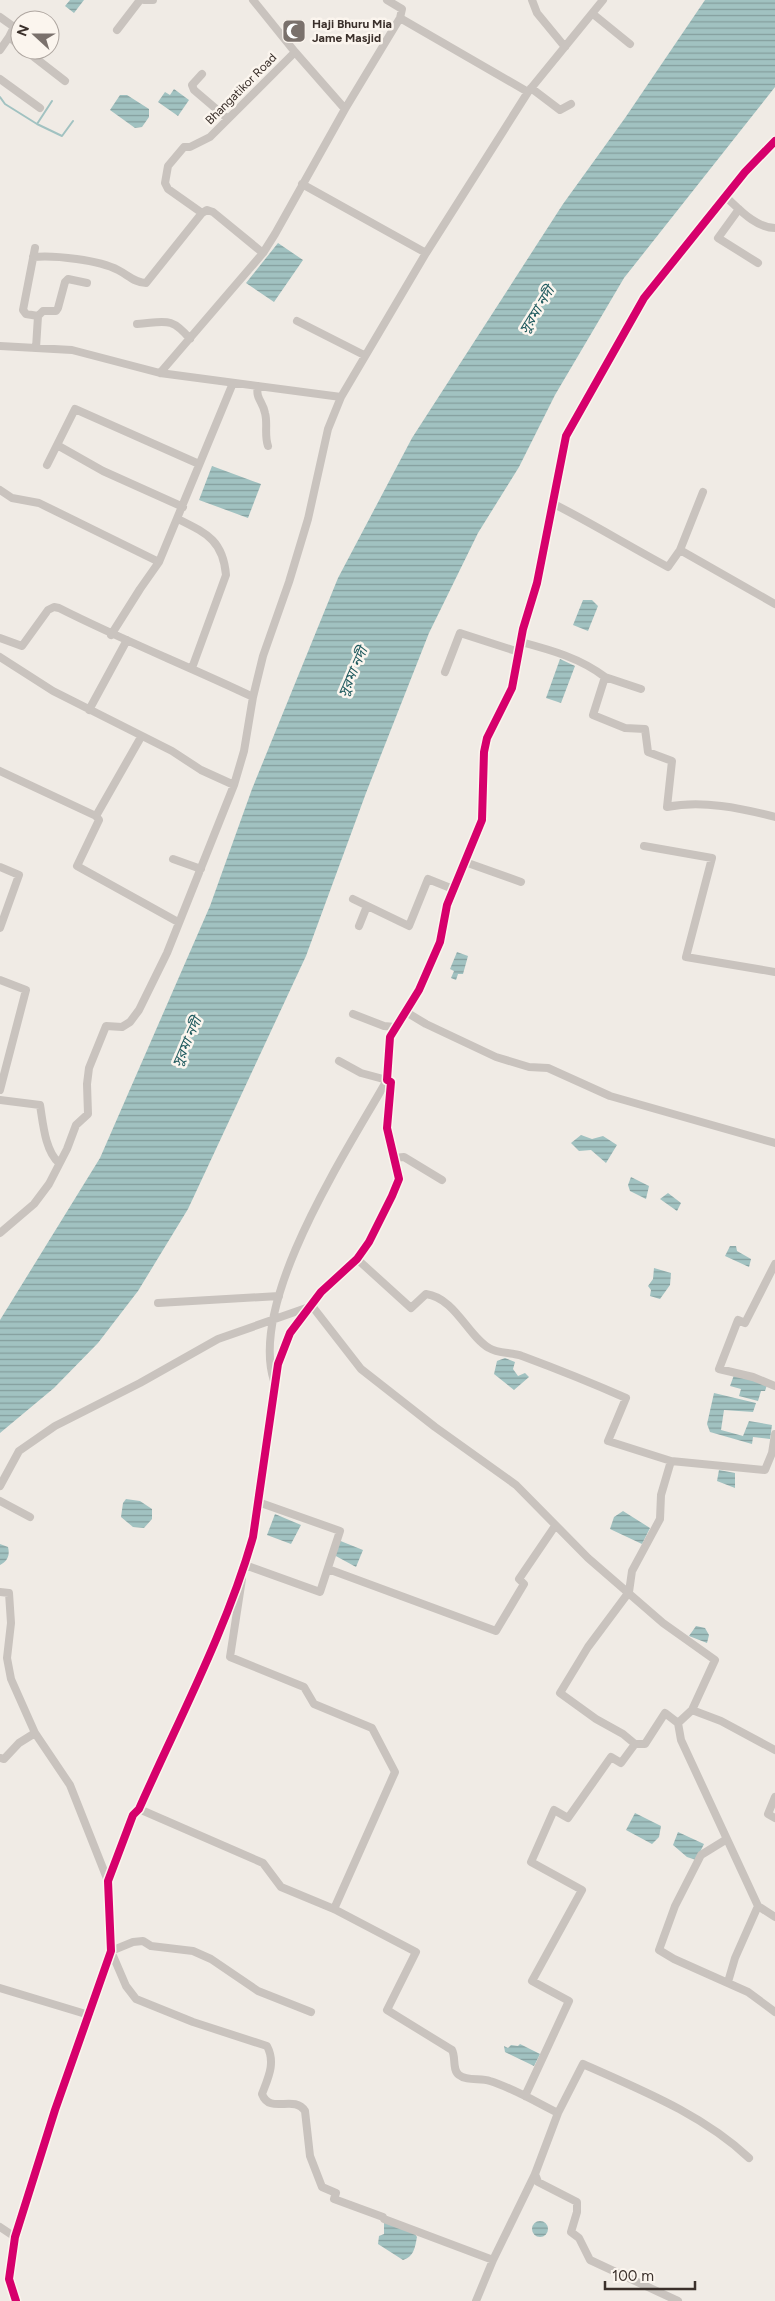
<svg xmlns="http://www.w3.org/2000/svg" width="775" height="2301" viewBox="0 0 775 2301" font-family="Figtree,'Noto Sans Bengali',sans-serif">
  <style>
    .water { fill: url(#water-rules) }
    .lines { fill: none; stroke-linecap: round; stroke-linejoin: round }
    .stream { stroke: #a1c2c1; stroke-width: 2 }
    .minor { stroke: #c9c3be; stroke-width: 8 }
    .cycleway-casing { stroke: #fbf5ee; stroke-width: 11 }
    .cycleway { stroke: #d6006c; stroke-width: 8 }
    .labels { text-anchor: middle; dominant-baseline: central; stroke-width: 5; stroke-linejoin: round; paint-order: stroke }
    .poi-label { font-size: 12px; font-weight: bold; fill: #3b302b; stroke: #fbf5ee; text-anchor: start }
    .street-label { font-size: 12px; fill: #3b302b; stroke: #fbf5ee }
    .water-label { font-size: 14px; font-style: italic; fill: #1f5a5e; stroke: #fbf5ee }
  </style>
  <defs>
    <pattern id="water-rules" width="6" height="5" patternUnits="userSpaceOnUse" patternTransform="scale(1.25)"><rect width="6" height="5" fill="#a1c2c1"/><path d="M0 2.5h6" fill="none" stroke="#849e9d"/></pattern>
  </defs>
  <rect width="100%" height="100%" fill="#f0ebe5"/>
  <path class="water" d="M70,0H84L74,13L65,6Z
    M705,0H775V87L624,278L555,395L519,467L478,533L429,633L366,793L306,956L188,1209L138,1291L98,1343L54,1388L0,1433V1320L100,1158L210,906L252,789L338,578L412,438L563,204L625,118Z
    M174,89L189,100L178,116L158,102L165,92L170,95Z
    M120,95H127L149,109V117L142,127L135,128L110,110Z
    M278,243L303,260L274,302L246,283Z
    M212,466L261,484L248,518L199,500Z
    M583,600H592L598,606L588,631L573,625Z
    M560,659L575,666L561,703L546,698Z
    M457,952L468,956L463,974H458L456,980L451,978L454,971L450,969Z
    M581,1135L592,1139L603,1136L617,1145L606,1163L591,1150L579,1151L571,1143Z
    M631,1177L649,1186L646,1199L630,1191L628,1185Z
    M668,1193L681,1203L677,1211L660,1199Z
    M730,1246H736L737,1251L751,1259L749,1267L725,1256Z
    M654,1268L671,1273L670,1285L660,1299L650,1296L651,1290L648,1286L653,1279Z
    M505,1358L515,1362L513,1369L518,1376L525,1373L529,1377L514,1390L494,1374L497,1361Z
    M734,1375L767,1385L765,1391H761L758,1401L739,1396L741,1389L730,1386Z
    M714,1393L756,1403L753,1412L724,1410L721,1430L743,1436L749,1421L772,1425L770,1439L753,1437L752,1444L710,1432L707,1424Z
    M719,1470L735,1473V1488L717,1481Z
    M126,1499L140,1501L152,1509V1519L144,1528L133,1527L121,1517L123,1503Z
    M623,1511L650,1528L642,1544L610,1529L614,1517Z
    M275,1514L301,1525L291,1544L267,1535Z
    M338,1540L363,1550L356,1567L334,1555Z
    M0,1544L8,1547C10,1555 8,1561 0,1565Z
    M696,1626L705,1628L709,1635L707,1643L689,1636Z
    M635,1813L661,1826L659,1837L652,1844L626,1830Z
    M678,1832L704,1844L696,1860L687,1857L673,1845Z
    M520,2044L540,2054L534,2066L505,2052L504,2046L508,2048L511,2045L518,2046Z
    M532 2229a8 8 0 1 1 16 0a8 8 0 1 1-16 0Z
    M384,2222L415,2234L417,2237C415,2247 414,2257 403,2260L378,2244L379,2236L384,2234Z"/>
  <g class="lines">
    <path class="stream" d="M0,97L5,104L37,124
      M52,101L37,124L62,136L73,121"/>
    <path class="minor" d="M144,0H153
      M253,0L295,52L345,109
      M532,0L537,13L565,47
      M593,14L630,44
      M0,17L14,27L9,37L20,46
      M400,18L528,92
      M117,30L140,0
      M0,50L9,37
      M25,50L65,81
      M202,74L192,85L194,90L228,119
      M0,79L40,108
      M531,88L560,110L571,104
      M302,184L426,253
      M726,197C739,209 756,228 775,228
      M739,209L718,238L758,263
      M202,213L168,189L165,183L168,166L184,147H190L210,137L295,52
      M35,248L23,310L26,314L38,316
      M33,257C55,255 99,260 118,270C128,275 135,283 146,283L202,213L207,210L213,212L263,253
      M297,321L364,355
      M137,324C165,322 171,316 190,339
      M0,346L72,350L160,373L341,397L426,253L528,92L603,0
      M36,348L38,316L43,311H56L58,308L65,282L68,279L87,283
      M160,373L263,253L275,234L345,109L400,18L402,9L387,0
      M258,386C255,398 263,402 265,413C268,424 264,434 268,446
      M57,445L75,409L199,464
      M47,465L57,445L103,471L183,507
      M0,490L12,498L39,503L159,562
      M554,504C593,524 629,546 668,567L680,550L703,492
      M178,519C206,533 223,540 226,575L192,668
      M680,550L775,604
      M111,635L140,589L159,562L233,383
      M0,638L22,646L48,610L54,607L59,608C122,640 188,666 253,697
      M521,642C551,650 580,658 605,677L593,715L625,728L645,729L648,752L672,761L667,807C702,800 741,808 775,817
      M0,657L53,691L172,751L201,770L234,785
      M445,672L460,633L519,652
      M605,677L641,689
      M89,710L127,640
      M0,771L96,816L141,737
      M96,816L99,820L77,866L178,922
      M644,846L712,858L686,957L775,972
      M173,859L201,869
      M465,862L521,882
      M0,867L19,875L0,928
      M353,899L409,926L428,879L453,889
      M359,926L367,906
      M0,980L26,990L0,1090
      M406,1012L426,1024L496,1057L529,1067L548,1068L610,1096L775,1143
      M353,1014L384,1026L395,1027
      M0,1100L40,1105C43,1123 45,1151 59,1163
      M394,1158L404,1157L442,1180
      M0,1233L34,1204L49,1184L67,1149L76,1125L88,1114L87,1084L89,1068L106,1026L122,1027L130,1022L139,1010L167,953L234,785L244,751L253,697L263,656L289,582L308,519L328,429L341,397
      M357,1259L411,1308L426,1294C455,1298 468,1336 489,1348C498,1354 512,1352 522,1356C557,1369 592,1383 626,1398L608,1441L671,1461L765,1470L772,1453L775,1434
      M775,1264L745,1323L738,1320L719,1369L753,1377L775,1386
      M158,1303L279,1296
      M274,1381C248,1300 347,1151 387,1080L361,1073L339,1061
      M0,1486L19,1451L55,1426L140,1383L218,1339L312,1306L361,1369L435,1427L516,1485L588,1558L663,1623L715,1660L692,1710L678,1723L681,1740L758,1906L775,1917
      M0,1501L30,1517
      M244,1568L245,1565L320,1592L340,1531L258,1502
      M328,1569L496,1631L524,1584L519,1579L555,1526
      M242,1579L230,1657L304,1687L314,1704L372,1728L395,1772L334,1909
      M0,1592L9,1593L11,1623L7,1658L11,1679L35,1733L70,1785L108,1881
      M692,1710L721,1721L775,1750
      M635,1744L623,1734L596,1719L560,1693L588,1647L629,1592L632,1571L660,1519L661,1495L671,1461
      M0,1758L4,1759L19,1743L35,1733
      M775,1797L768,1814L775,1818
      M139,1809L263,1863L281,1887L334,1909L416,1952L387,2010L452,2050C456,2057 452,2070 459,2075C466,2081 481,2078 490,2081C513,2088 536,2102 558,2113
      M727,1839L701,1855L675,1906L659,1950L674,1959L748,1992L775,2012
      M728,1982L735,1958L758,1906
      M0,1988L89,2015
      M311,2012L258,1991L211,1959L193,1951L151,1946L143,1941L133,1942L111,1951L126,1986L136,1999L193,2022L267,2046C276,2063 268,2078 262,2094C270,2115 294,2094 305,2111L310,2156L322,2187L336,2193L334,2199L383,2217L384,2219L493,2260
      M525,2096L569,2001L532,1981L582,1890L531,1862L554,1810L568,1818L611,1757L621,1763L635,1744H645L665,1713L678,1723
      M535,2174L538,2182L577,2202V2212L571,2232L579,2238L590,2260L678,2301
      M0,2227L15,2237
      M16,2301L9,2279L15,2237L55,2110L111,1951L108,1881L133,1815L139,1809C179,1719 226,1631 253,1537L278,1364L290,1333L321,1292L357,1259L369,1242L392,1196L399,1179L387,1128L391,1082L387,1080L390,1037L419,990L440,942L447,905L482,820L484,752L487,738L512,688L523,629L537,583L566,436L644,298L745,172L775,141
      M476,2301L493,2260L535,2174L558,2113L583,2064C641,2090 702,2114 749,2158"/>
    <g class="cycleway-casing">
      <path id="cycleway" d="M16,2301L9,2279L15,2237L55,2110L111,1951L108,1881L133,1815L139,1809C179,1719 226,1631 253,1537L278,1364L290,1333L321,1292L357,1259L369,1242L392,1196L399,1179L387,1128L391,1082L387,1080L390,1037L419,990L440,942L447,905L482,820L484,752L487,738L512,688L523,629L537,583L566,436L644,298L745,172L775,141"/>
    </g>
    <use href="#cycleway" class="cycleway"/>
  </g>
  <defs>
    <g id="mosque-square" transform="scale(1.25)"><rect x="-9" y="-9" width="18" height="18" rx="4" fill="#7a716c" stroke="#fbf5ee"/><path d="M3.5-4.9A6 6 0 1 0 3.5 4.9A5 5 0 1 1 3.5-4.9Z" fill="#fff"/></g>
  </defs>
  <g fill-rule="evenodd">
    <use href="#mosque-square" x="294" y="31"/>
  </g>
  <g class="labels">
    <g class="poi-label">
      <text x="312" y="24">Haji Bhuru Mia<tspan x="312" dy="14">Jame Masjid</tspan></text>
    </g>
    <g class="street-label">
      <text transform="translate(241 89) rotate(-45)">Bhangatikor Road</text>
    </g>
    <g class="water-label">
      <text transform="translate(537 310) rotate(-58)">সুরমা নদী</text>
      <text transform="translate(353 672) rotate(-66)">সুরমা নদী</text>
      <text transform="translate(187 1042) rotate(-66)">সুরমা নদী</text>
    </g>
  </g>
  <g transform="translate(35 35) rotate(291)"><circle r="24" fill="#fbf5ee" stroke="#aea6a0"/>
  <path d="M0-4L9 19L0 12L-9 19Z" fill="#7a716c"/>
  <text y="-8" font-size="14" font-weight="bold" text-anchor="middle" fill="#3b302b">N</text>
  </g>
  <path d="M605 2281v8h90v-8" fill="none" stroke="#3b302b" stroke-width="2.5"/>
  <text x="612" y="2281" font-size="15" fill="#3b302b" stroke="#fbf5ee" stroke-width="4" paint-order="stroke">100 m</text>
</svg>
